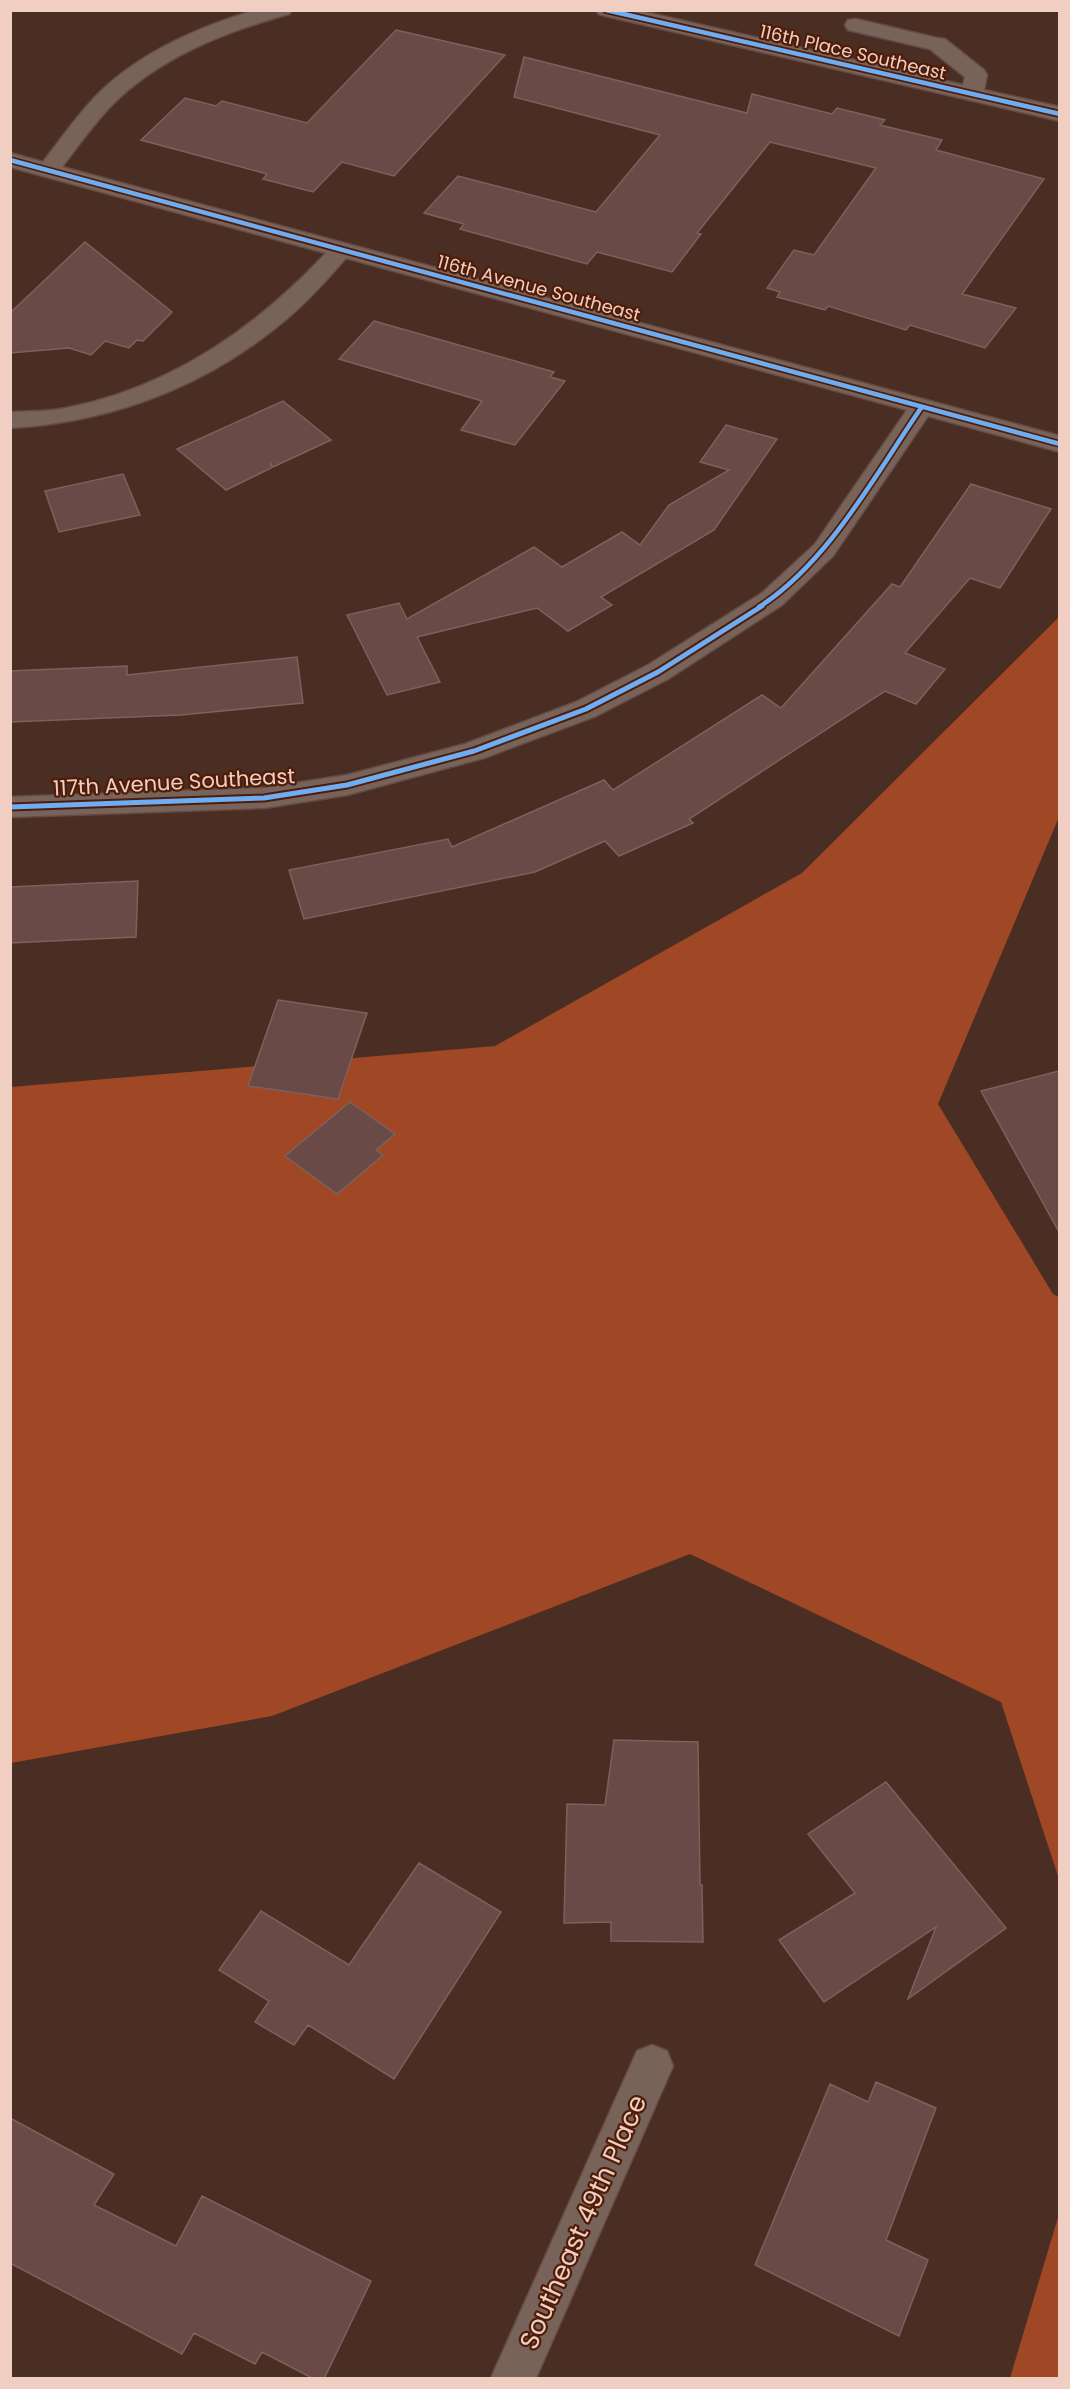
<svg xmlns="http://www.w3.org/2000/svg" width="1070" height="2389" viewBox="0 0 1070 2389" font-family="Poppins,sans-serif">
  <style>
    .forest { fill: #a04826 }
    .building { fill: #6a4a46; stroke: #7b625c; stroke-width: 1.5 }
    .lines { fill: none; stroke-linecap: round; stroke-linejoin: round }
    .minor-casing { stroke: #654b43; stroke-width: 3 }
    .minor { fill: #78635a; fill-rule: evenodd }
    .cycleway-far1-casing { stroke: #4f1c08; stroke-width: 8 }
    .cycleway-casing { stroke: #4f1c08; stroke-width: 9 }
    .cycleway-far1 { stroke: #6dadf4; stroke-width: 4.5 }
    .cycleway { stroke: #6dadf4; stroke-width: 5 }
    .labels { text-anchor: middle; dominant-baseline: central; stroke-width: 4.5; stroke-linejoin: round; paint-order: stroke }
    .far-street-label { font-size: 18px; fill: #f0cec2; stroke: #4f1c08 }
    .street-label { font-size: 21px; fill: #f0cec2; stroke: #4f1c08 }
    .near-street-label { font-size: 26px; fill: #f0cec2; stroke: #4f1c08 }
  </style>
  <rect width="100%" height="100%" fill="#4b2e23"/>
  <path class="forest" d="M1059,617V817L938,1104L1053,1294L1059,1297V1879L1001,1702L690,1554L272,1716L11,1763V1087L495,1046L802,873Z
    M1059,2214V2378H1010Z"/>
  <path class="building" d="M396,30L505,55L394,176L342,162L313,192L263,179L267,174L141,140L185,98L216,106L222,101L307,123Z
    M524,57L747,113L752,94L832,114L837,108L885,120L880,125L942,140L936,150L1044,179L962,294L1016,308L985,348L910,325L906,330L828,306L825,310L777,297L780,292L767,288L794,250L814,255L876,168L770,142L697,233L701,234L672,272L597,252L587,264L460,229L464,224L424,213L458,176L596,212L660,135L514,97Z
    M85,242L172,312L143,341L137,340L129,348L105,341L91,355L69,348L10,353V313Z
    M374,321L554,372L550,377L565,381L515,445L461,430L482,401L339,359Z
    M283,401L331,440L273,467L271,464V468L226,490L177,449Z
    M726,425L777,439L714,530L601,597L612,605L568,631L537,608L417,637L440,682L387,695L347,615L399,603L407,619L534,547L562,567L622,532L640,545L669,505L729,470L700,462Z
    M123,474L140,515L59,532L45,491Z
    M971,484L1051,509L1000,588L970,578L905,653L945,669L916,704L885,691L689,819L693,823L619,856L605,841L535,872L304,919L289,870L448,839L452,847L604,780L613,790L762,695L781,708L892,584L900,587Z
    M297,657L303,703L181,715L10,722V671L127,666V675Z
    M138,881L136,937L10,943V887Z
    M278,1000L367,1013L338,1099L248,1086Z
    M1059,1071V1232L981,1091Z
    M350,1102L395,1134L376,1150L383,1155L337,1194L285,1156Z
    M614,1740L698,1742L700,1885H702L703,1942L611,1941V1922L564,1923L567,1804L605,1805Z
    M886,1782L1006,1928L908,1999L936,1927L824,2002L779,1940L855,1893L808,1834Z
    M419,1863L501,1912L394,2079L308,2025L294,2045L255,2022L269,2001L219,1970L261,1911L349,1965Z
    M876,2082L936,2108L886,2240L928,2260L899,2336L755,2265L830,2084L868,2102Z
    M10,2118L114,2174L94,2205L176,2246L202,2196L371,2281L324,2379H314L262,2352L255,2364L194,2333L182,2354L10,2263Z"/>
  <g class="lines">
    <g class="minor-casing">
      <path id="minor" d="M256,10H292L289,14C225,32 159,57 111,106C93,125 78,146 62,167L1060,436V452L928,416L833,556L782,605L668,679L596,716L484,758L347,795L264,808L10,817V797L264,788L347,775L465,744L576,702L648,665L762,593L815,544L907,410L346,258C331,275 316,292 299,308C219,381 119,422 10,428V412C29,411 48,412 66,408C169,388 255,329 326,253L10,167V153L43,162C60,140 76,117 95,97C138,53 198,27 256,10Z
        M596,10H636L963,85L965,77L930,49L848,30L845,25L848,20L856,19L937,38L945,39L984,70L987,75L984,90L1060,107V121L606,16L599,14Z
        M652,2045L667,2051L673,2066L536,2378H491L637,2051Z"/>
    </g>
    <use href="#minor" class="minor"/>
    <g class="cycleway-far1-casing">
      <path id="cycleway-far1" d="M606,10L1060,114
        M10,160L1060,444
        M759,607C828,563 875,475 921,408"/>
    </g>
    <g class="cycleway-casing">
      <path id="cycleway" d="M10,807L264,798L347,785L474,751L586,709L658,672L762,606"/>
    </g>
    <use href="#cycleway-far1" class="cycleway-far1"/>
    <use href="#cycleway" class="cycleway"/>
  </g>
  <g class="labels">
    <g class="far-street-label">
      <text transform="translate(853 52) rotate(13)">116th Place Southeast</text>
      <text transform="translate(539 288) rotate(15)">116th Avenue Southeast</text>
    </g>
    <g class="street-label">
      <text transform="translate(174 782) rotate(-3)">117th Avenue Southeast</text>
    </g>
    <g class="near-street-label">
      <text transform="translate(583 2222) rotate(-66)">Southeast 49th Place</text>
    </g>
  </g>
  <rect width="1070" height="2389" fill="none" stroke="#f0cec2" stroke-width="24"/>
</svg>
